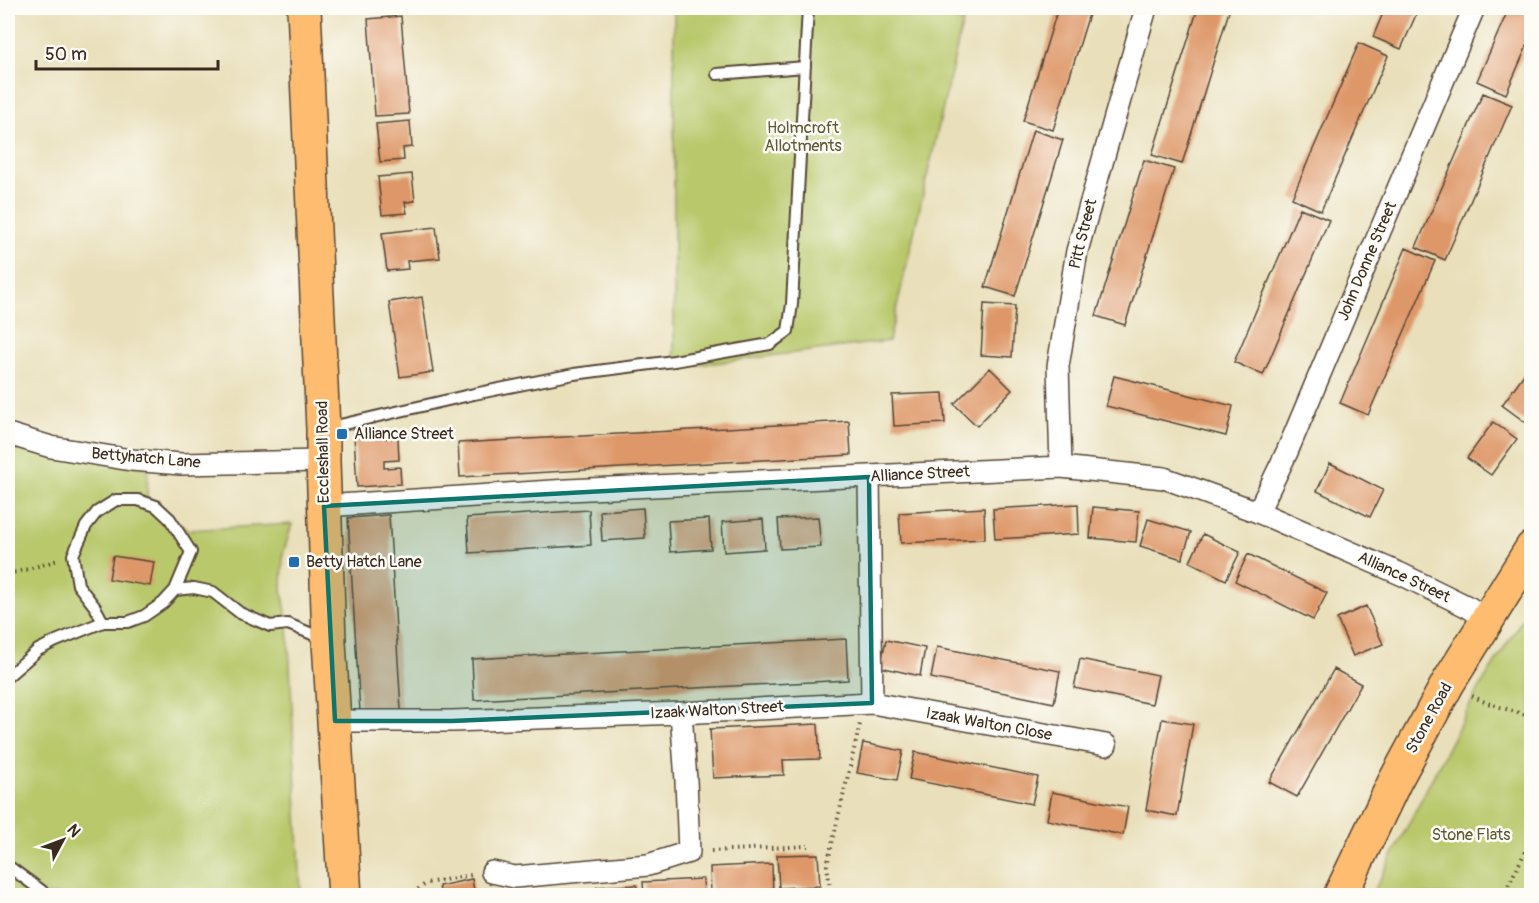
<svg xmlns="http://www.w3.org/2000/svg" width="1539" height="903" viewBox="0 0 1539 903" font-family="Pangolin,sans-serif">
  <style>
    .green { fill: #b8c86a; stroke: #7a7944; stroke-width: 1.5 }
    .building { fill: #de9768 }
    .lines { fill: none; stroke-linecap: round; stroke-linejoin: round }
    .service-casing { stroke: #554535; stroke-width: 14 }
    .minor-casing { stroke: #554535; stroke-width: 24 }
    .primary-casing { stroke: #554535; stroke-width: 36 }
    .trunk-casing { stroke: #554535; stroke-width: 36 }
    .path { stroke: #554535; stroke-width: 4; stroke-dasharray: 1.5 4.5; stroke-linecap: butt }
    .service { stroke: #fff; stroke-width: 10 }
    .minor { stroke: #fff; stroke-width: 21 }
    .primary { stroke: #fdbc6f; stroke-width: 33 }
    .trunk { stroke: #fdbc6f; stroke-width: 33 }
    .marked { fill: #0f766e; fill-opacity: 0.2; stroke: #0f766e; stroke-width: 4.5; stroke-linejoin: round }
    .poi-dot { fill: #1f6fb2; stroke: #fdfcf7; stroke-width: 2 }
    .labels { text-anchor: middle; dominant-baseline: central; stroke-width: 5; stroke-linejoin: round; paint-order: stroke }
    .park-label { font-size: 16px; fill: #605935; stroke: #fdfcf7 }
    .street-label { font-size: 16px; fill: #3b2a1e; stroke: #fdfcf7 }
    .poi-label { font-size: 16px; fill: #3b2a1e; stroke: #fdfcf7; text-anchor: start }
  </style>
  <rect width="100%" height="100%" fill="#fdfcf7"/>
  <filter id="ink" filterUnits="userSpaceOnUse"><feTurbulence type="fractalNoise" baseFrequency=".0167" numOctaves="2"/><feDisplacementMap in="SourceGraphic" scale="12" xChannelSelector="R" yChannelSelector="G"/><feConvolveMatrix kernelMatrix="1 2 1 2 8 2 1 2 1" color-interpolation-filters="sRGB"/></filter>
  <filter id="wash" filterUnits="userSpaceOnUse"><feTurbulence type="fractalNoise" baseFrequency=".008" numOctaves="4" result="noise"/><feDisplacementMap in="SourceGraphic" scale="24" xChannelSelector="R" yChannelSelector="G"/><feGaussianBlur stdDeviation="1.35" result="paint"/><feColorMatrix in="noise" values="0 0 0 0 0 0 0 0 0 0 0 0 0 0 0 0 0 1.4 0 .05"/><feComposite in="paint" operator="in"/></filter>
  <g filter="url(#wash)">
    <rect width="100%" height="100%" fill="#e9dfba"/>
    <path class="green" d="M674,8H966L889,341L674,368Z
      M8,440L148,468L147,497L188,530L292,524L283,554L282,590L288,624L301,895H8Z
      M1531,605V895H1372L1475,695Z"/>
    <g id="blocks">
      <path class="building" d="M453,8H495L496,11L453,15Z
        M1058,8H1091L1053,130L1023,121Z
        M1198,8H1230L1182,164L1152,155Z
        M1385,8H1419L1401,49L1373,37Z
        M1509,8H1532V34L1506,94L1477,81Z
        M401,16L409,114L375,116L368,19Z
        M1359,43L1388,56L1321,211L1292,198Z
        M1483,93L1512,105L1445,260L1416,247Z
        M410,121L412,147L403,148L404,160L380,162L376,124Z
        M1033,130L1063,140L1015,296L985,287Z
        M1144,160L1174,169L1125,325L1096,316Z
        M412,174L415,201L405,202L407,213L382,215L378,177Z
        M1300,208L1329,220L1263,375L1234,362Z
        M436,227L440,258L407,261L408,269L387,271L382,233Z
        M1406,248L1435,261L1368,415L1340,403Z
        M422,297L433,372L400,377L389,302Z
        M984,304L1015,306L1012,357L981,355Z
        M1532,363V413L1525,422L1502,405Z
        M990,368L1012,390L977,426L954,404Z
        M1114,376L1233,406L1226,436L1106,406Z
        M943,393L945,423L894,426L892,395Z
        M849,421L851,455L460,477L458,443Z
        M1493,422L1517,439L1491,475L1467,458Z
        M382,429L383,438H398L399,460L384,461V468L400,467L401,484L357,487L354,435Z
        M1330,463L1383,490L1370,517L1317,491Z
        M1078,504L1079,534L995,539L993,509Z
        M1093,507L1139,511L1136,542L1090,538Z
        M643,508L645,538L602,541L600,511Z
        M984,508L985,539L901,543L899,513Z
        M589,510L591,545L469,553L467,518Z
        M389,515L401,710L360,712L348,518Z
        M818,517L821,547L780,549L778,519Z
        M709,519L711,549L670,552L668,521Z
        M763,519L765,549L724,552L722,522Z
        M1148,519L1191,532L1182,559L1140,546Z
        M1203,534L1240,552L1226,580L1190,562Z
        M1248,554L1327,593L1313,620L1235,581Z
        M113,556L154,562L150,586L109,579Z
        M1366,606L1383,644L1353,656L1337,619Z
        M846,639L848,680L474,700L472,659Z
        M886,640L925,648L920,676L880,667Z
        M937,647L1060,671L1054,703L931,678Z
        M1080,659L1158,675L1152,704L1074,688Z
        M1334,669L1361,684L1297,797L1269,782Z
        M1162,719L1193,724L1177,816L1146,810Z
        M818,724L820,759L783,760L784,775L713,778L710,729Z
        M863,743L903,751L897,780L857,773Z
        M915,752L1038,777L1032,804L909,779Z
        M1052,792L1128,807L1123,835L1047,820Z
        M818,854L820,886L779,888L777,855Z
        M772,864L773,896H711L710,867Z
        M472,879L475,896H441L439,886Z
        M703,879L704,896H644L643,882Z
        M637,885V896H597V887Z"/>
    </g>
  </g>
  <g filter="url(#ink)">
    <use href="#blocks" fill-opacity="0" stroke="#554535" stroke-width="1.5"/>
    <g class="lines">
      <g class="service-casing">
        <path id="service" d="M717,74L805,67
          M327,428L474,394L574,374L674,361L770,344L788,331L792,304L808,8
          M103,622L95,607L78,585L73,555L86,526L97,512L116,500H138L156,506L170,519L191,552L175,590
          M8,676L38,650L56,641L103,622H128L144,616L163,603L175,590L194,588L213,592L240,613L270,626L288,624L324,639
          M8,866L42,891L45,896"/>
      </g>
      <g class="minor-casing">
        <path id="minor" d="M8,434L51,447L131,460L181,464L323,461
          M1061,467L1058,366L1077,251L1146,8
          M869,477L872,703
          M324,506L568,490L1061,467L1164,478L1258,512L1403,575L1470,608L1486,620
          M1258,512L1287,452L1474,8
          M335,721H452L681,713L872,703L1106,745
          M492,872L515,877L648,865L689,852L686,780L681,713"/>
      </g>
      <g class="primary-casing">
        <path id="primary" d="M304,8L323,429V461L329,642L345,896"/>
      </g>
      <g class="trunk-casing">
        <path id="trunk" d="M1340,896L1395,781L1448,683L1532,548"/>
      </g>
      <path class="path" d="M8,573L18,572L58,560
        M1472,696L1487,703L1532,717
        M711,851L808,846
        M408,896L427,883L472,875
        M831,896L827,865L860,724
        M1503,896L1532,838"/>
      <use href="#service" class="service"/>
      <use href="#minor" class="minor"/>
      <use href="#primary" class="primary"/>
      <use href="#trunk" class="trunk"/>
    </g>
  </g>
  <path class="marked" d="M869,477L872,703L452,721H335L324,506Z"/>
  <g class="poi-dot">
    <rect x="336" y="428" width="12" height="12" rx="3"/>
    <rect x="288" y="556" width="12" height="12" rx="3"/>
  </g>
  <g class="labels">
    <g class="park-label">
      <text x="803" y="128">Holmcroft<tspan x="803" dy="18">Allotments</tspan></text>
      <text x="1471" y="835">Stone Flats</text>
    </g>
    <g class="street-label">
      <text transform="translate(1083 234) rotate(-76)">Pitt Street</text>
      <text transform="translate(1367 261) rotate(-67)">John Donne Street</text>
      <text transform="translate(323 452) rotate(-91)">Eccleshall Road</text>
      <text transform="translate(146 458) rotate(5)">Bettyhatch Lane</text>
      <text transform="translate(920 474) rotate(-3)">Alliance Street</text>
      <text transform="translate(1404 577) rotate(25)">Alliance Street</text>
      <text transform="translate(717 710) rotate(-3)">Izaak Walton Street</text>
      <text transform="translate(1429 718) rotate(-61)">Stone Road</text>
      <text transform="translate(989 724) rotate(10)">Izaak Walton Close</text>
    </g>
    <g class="poi-label">
      <text x="354" y="434">Alliance Street</text>
      <text x="306" y="562">Betty Hatch Lane</text>
    </g>
  </g>
  <rect width="1539" height="903" fill="none" stroke="#fdfcf7" stroke-width="30"/>
  <g transform="translate(63 840) rotate(49)" stroke="#fdfcf7" stroke-width="4.5" paint-order="stroke">
  <path d="M0-4.5L10 22L0 15L-10 22Z" fill="#3b2a1e"/>
  <text y="-9" font-size="16" font-weight="bold" text-anchor="middle" fill="#3b2a1e">N</text>
  </g>
  <path d="M36 60v9h182v-9" fill="none" stroke="#3b2a1e" stroke-width="3"/>
  <text x="45" y="60" font-size="18" fill="#3b2a1e" stroke="#fdfcf7" stroke-width="4.5" paint-order="stroke">50 m</text>
</svg>
